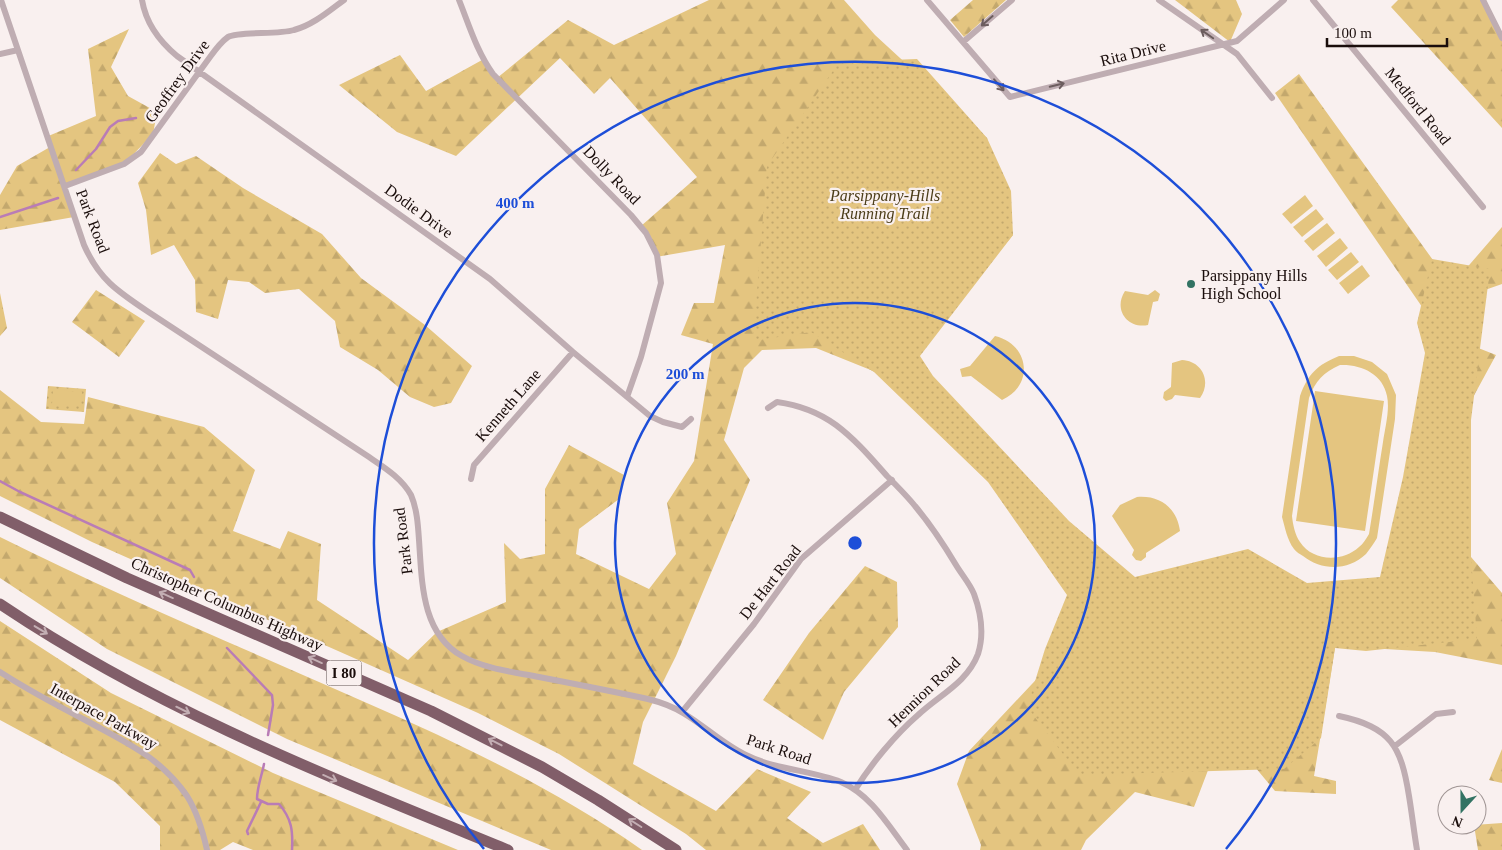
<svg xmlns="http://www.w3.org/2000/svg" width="1502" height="850" viewBox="0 0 1502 850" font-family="'Times New Roman',serif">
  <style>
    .forest { fill: url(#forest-firs) }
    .park { fill: url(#park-dots) }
    .garden { fill: #e4c580; fill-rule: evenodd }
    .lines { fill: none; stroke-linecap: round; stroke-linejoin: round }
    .stream { stroke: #b97cb6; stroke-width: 2.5 }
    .minor { stroke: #bfadb2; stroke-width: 6 }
    .motorway { stroke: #815e69; stroke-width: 11 }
    .oneway { stroke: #6c5d5e }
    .oneway2 { stroke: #c3aeb3 }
    .ring { fill: none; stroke: #1d4ed8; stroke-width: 2.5 }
    .poi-dot { fill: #327363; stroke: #f9f0ef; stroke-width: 2 }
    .labels { text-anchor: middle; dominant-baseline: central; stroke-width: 4.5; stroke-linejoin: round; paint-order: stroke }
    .shield { fill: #f9f0ef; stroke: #5d514f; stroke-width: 1 }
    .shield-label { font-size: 15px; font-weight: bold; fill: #1a0d0b }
    .street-label { font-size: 16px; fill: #1a0d0b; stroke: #f9f0ef }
    .park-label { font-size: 16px; font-style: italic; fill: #4c3d19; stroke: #f9f0ef }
    .poi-label { font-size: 16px; fill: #1a0d0b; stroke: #f9f0ef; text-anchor: start }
    .centre { fill: #1d4ed8; stroke: #f9f0ef; stroke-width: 2.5 }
    .ring-label { font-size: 15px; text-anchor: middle; font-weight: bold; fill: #1d4ed8; stroke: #f9f0ef; stroke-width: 4.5; stroke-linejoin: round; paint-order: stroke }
  </style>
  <defs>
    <pattern id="forest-firs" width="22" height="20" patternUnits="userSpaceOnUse" patternTransform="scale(1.25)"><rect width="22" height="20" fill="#e4c580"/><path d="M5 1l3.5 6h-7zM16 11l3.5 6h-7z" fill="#c3a86d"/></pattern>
    <pattern id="park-dots" width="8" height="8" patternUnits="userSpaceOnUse" patternTransform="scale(1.25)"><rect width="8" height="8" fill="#e4c580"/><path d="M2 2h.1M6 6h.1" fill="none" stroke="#c3a86d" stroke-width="1.8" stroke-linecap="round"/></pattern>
  </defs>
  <rect width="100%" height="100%" fill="#f9f0ef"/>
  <path class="forest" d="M709,0H844L875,35L987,138L1013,235L893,379L816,348L762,350L744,368L724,440L750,480L676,656L643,722L633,764L716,811L757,769L811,792L787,818L823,843L863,824L880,850H706L686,834L559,754L478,713L92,542L0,496V390L41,422L84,424L88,397L204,427L255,470L233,531L280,549L288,531L321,544L317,600L408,660L437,632L506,602L504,543L520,559L545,554V489L569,445L624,475L619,499L579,529L576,554L649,589L676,554L667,503L694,461L713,344L681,335L694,303H714L725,245L656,257L641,226L697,177L610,78L594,94L560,58L456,156L397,132L339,85L400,55L426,91L482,60L497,78L568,20L614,45Z
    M973,0H1006L964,37L950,20Z
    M1175,0H1236L1242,14L1230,42Z
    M1398,0H1486L1502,39V128L1391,7Z
    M129,29L111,67L128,96L157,112L153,134L123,165L64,184L74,217L0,230V195L17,166L50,147L46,137L96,116L88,49Z
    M1299,74L1443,274L1464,271L1502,227V284L1445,304L1453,338L1496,355L1471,401V442H1445L1468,509L1471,557L1502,593V665L1435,652L1368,648L1440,333L1275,93Z
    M160,153L176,164L196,156L243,188L322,234L361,278L425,325L472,366L451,403L434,407L410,397L378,370L340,347L335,321L299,289L265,293L249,282L228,280L218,319L196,312L195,280L174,245L151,255L146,210L138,183Z
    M96,290L145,321L119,357L72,322Z
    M0,293L7,328L0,336Z
    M0,537C110,592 222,639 335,689C441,735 547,783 642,850H551L287,739L107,649L0,578Z
    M865,566L897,582L898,627L844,692L823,740L763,700L809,633Z
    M0,621L111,693L273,773L458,850H253L233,842L220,850H160V826L115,782L0,720Z
    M1335,648L1314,776L1336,781V794L1275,791L1235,743L1215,752L1194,807L1135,792L1086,840L1081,850H980L981,845L957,784L969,751L1047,668Z
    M1502,749V783L1489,780Z
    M1502,823V850H1478L1474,825Z"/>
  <path class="park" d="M917,59L987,138L1011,191L1013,235L920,356L933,376L1069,521L1135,577L1248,549L1307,583L1380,577L1403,477L1425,353L1417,323L1432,259L1490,269L1471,420V557L1477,639L1366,651L1335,648L1321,738L1284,769L1079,775L1027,707L1045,649L1067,595L988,482L874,372L811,332L753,341L767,166L839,62Z
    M48,386L86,389L84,412L46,409Z"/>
  <path class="garden" d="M1305,195L1313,206L1291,224L1282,214Z
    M1316,209L1324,219L1302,237L1293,227Z
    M1327,223L1335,233L1313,251L1304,241Z
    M1340,238L1348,248L1326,267L1317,256Z
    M1351,252L1359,262L1337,280L1328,270Z
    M1362,265L1370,276L1348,294L1339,283Z
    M1155,290L1160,294L1158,301L1153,302L1148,325C1127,329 1113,309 1125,291L1148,295Z
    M995,336C1029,344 1035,385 1002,400L971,376L962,377L960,369L970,366Z
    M1339,356H1354L1372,362L1387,374L1396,395L1395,419L1377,538C1374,543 1370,549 1366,554C1348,571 1322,571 1303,556C1300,554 1296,552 1294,549C1287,540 1285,527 1282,517L1300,396C1308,374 1317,365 1339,356ZM1340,365C1361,364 1383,374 1387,396C1390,410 1385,428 1383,442C1378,473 1374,504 1369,534C1366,539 1363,544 1359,547C1343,562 1313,562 1300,542C1295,535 1293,525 1292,516L1309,398C1315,381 1324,372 1340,365Z
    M1182,360C1202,361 1212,381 1200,398L1175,395L1172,399L1166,401L1163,398L1164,392L1171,387L1172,363Z
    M53,390L82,392L81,406L52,404Z
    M1315,391L1384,401L1365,531L1296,521Z
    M1137,497C1160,495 1177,508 1180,531L1146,553V557L1141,561L1136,560L1132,555L1134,550L1112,516L1120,505Z"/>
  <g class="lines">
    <path class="stream" d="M76,170L96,149L110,127L118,121L136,118
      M0,217L58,198
      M0,481L20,492L190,570L194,577
      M227,648L272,695L273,705L268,735
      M264,764C262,775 257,787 257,799L268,804H279C292,819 293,831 292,850
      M248,834L247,831L261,802"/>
    <path class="minor" d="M1,0L84,245C99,279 117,291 147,311L366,455C382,466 401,477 411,495C417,509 418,525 419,540C422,581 421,633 462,656C485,669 514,672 539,677C575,684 611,691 648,699C660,702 672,706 683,713C705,726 723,744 746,755C776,770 811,770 841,782C871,795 888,825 907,850
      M142,0C146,24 159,41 177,56L490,279L573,352L650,416L663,422L682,427L691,419
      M459,0C469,25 477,52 493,74L631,215L646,233L657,255L661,283L641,357L627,397
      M927,0L1010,97L1237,41L1284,0
      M1159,0L1237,54L1272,98
      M1313,0L1483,207
      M1483,0L1502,38
      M963,42L1012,0
      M0,54L18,50
      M65,186L124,164L141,152L210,57C215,50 221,42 228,37C239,31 278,35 294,30C313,25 329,11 344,0
      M768,408L777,402C799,405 818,412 836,425C856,440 871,458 887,476C897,486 907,496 915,506C931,525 944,545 956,565C962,575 970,584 974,594C981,613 984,635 978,654C967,683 939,695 918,715C895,735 871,764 855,790
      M471,479L474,465L573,352
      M0,672C28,690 58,706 87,721C127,743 160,757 187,796C197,812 203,832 207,850
      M682,712L754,624L801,559L892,480
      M1339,716C1391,727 1401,746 1409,796C1412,814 1414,832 1417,850
      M1395,746L1436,714L1453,712"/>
    <path class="motorway" d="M0,517L127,578L431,711L542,767L598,800L676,850
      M0,604C159,711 332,778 508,850"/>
  </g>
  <defs><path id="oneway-shaft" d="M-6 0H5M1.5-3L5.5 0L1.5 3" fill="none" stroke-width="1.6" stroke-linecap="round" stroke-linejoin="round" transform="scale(1.25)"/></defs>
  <g class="oneway">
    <use href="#oneway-shaft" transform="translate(987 21) rotate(139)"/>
    <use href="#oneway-shaft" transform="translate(1207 34) rotate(-145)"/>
    <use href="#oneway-shaft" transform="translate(999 85) rotate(49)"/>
    <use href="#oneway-shaft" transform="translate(1057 85) rotate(-14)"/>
  </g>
  <g class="oneway2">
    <use href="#oneway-shaft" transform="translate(166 595) rotate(-156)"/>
    <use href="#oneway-shaft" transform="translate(41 630) rotate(31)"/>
    <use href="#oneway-shaft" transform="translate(315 660) rotate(-156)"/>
    <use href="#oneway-shaft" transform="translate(183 710) rotate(26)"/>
    <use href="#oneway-shaft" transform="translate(495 742) rotate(-153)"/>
    <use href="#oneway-shaft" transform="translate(330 778) rotate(24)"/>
    <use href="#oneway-shaft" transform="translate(635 823) rotate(-148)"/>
  </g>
  <g class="ring">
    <circle cx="855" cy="543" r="240"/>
    <path d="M484 849A481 481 0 1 1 1226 849"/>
  </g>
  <circle class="poi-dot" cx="1191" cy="284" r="5"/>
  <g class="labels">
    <rect class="shield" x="326.5" y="660.5" width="35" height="25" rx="4"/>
    <g class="shield-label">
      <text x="344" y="673">I 80</text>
    </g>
    <g class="street-label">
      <text transform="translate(1133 53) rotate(-14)">Rita Drive</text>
      <text transform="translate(177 81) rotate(-54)">Geoffrey Drive</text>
      <text transform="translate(1418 106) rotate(51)">Medford Road</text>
      <text transform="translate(612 175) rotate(46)">Dolly Road</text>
      <text transform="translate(419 211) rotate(36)">Dodie Drive</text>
      <text transform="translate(93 221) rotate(69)">Park Road</text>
      <text transform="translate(508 405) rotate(-49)">Kenneth Lane</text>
      <text transform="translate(403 541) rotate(-97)">Park Road</text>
      <text transform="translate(770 582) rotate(-52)">De Hart Road</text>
      <text transform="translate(227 604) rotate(24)">Christopher Columbus Highway</text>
      <text transform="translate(924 692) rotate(-44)">Hennion Road</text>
      <text transform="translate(104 716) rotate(29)">Interpace Parkway</text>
      <text transform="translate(779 749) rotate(18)">Park Road</text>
    </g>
    <g class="park-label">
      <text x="885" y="195">Parsippany-Hills<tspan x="885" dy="18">Running Trail</tspan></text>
    </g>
    <g class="poi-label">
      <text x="1201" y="275">Parsippany Hills<tspan x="1201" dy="18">High School</tspan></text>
    </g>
  </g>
  <circle cx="855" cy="543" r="8" class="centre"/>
  <g class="ring-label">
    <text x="515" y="208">400 m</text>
    <text x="685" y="379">200 m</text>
  </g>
  <g transform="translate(1462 810) rotate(201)"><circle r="24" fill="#f9f0ef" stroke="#a09594"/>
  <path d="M0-4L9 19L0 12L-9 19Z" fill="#327363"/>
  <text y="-8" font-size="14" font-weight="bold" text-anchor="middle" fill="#1a0d0b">N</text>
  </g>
  <path d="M1327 38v8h120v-8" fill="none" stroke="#1a0d0b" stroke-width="2.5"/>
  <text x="1334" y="38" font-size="15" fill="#1a0d0b" stroke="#f9f0ef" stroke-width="4" paint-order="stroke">100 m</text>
</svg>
